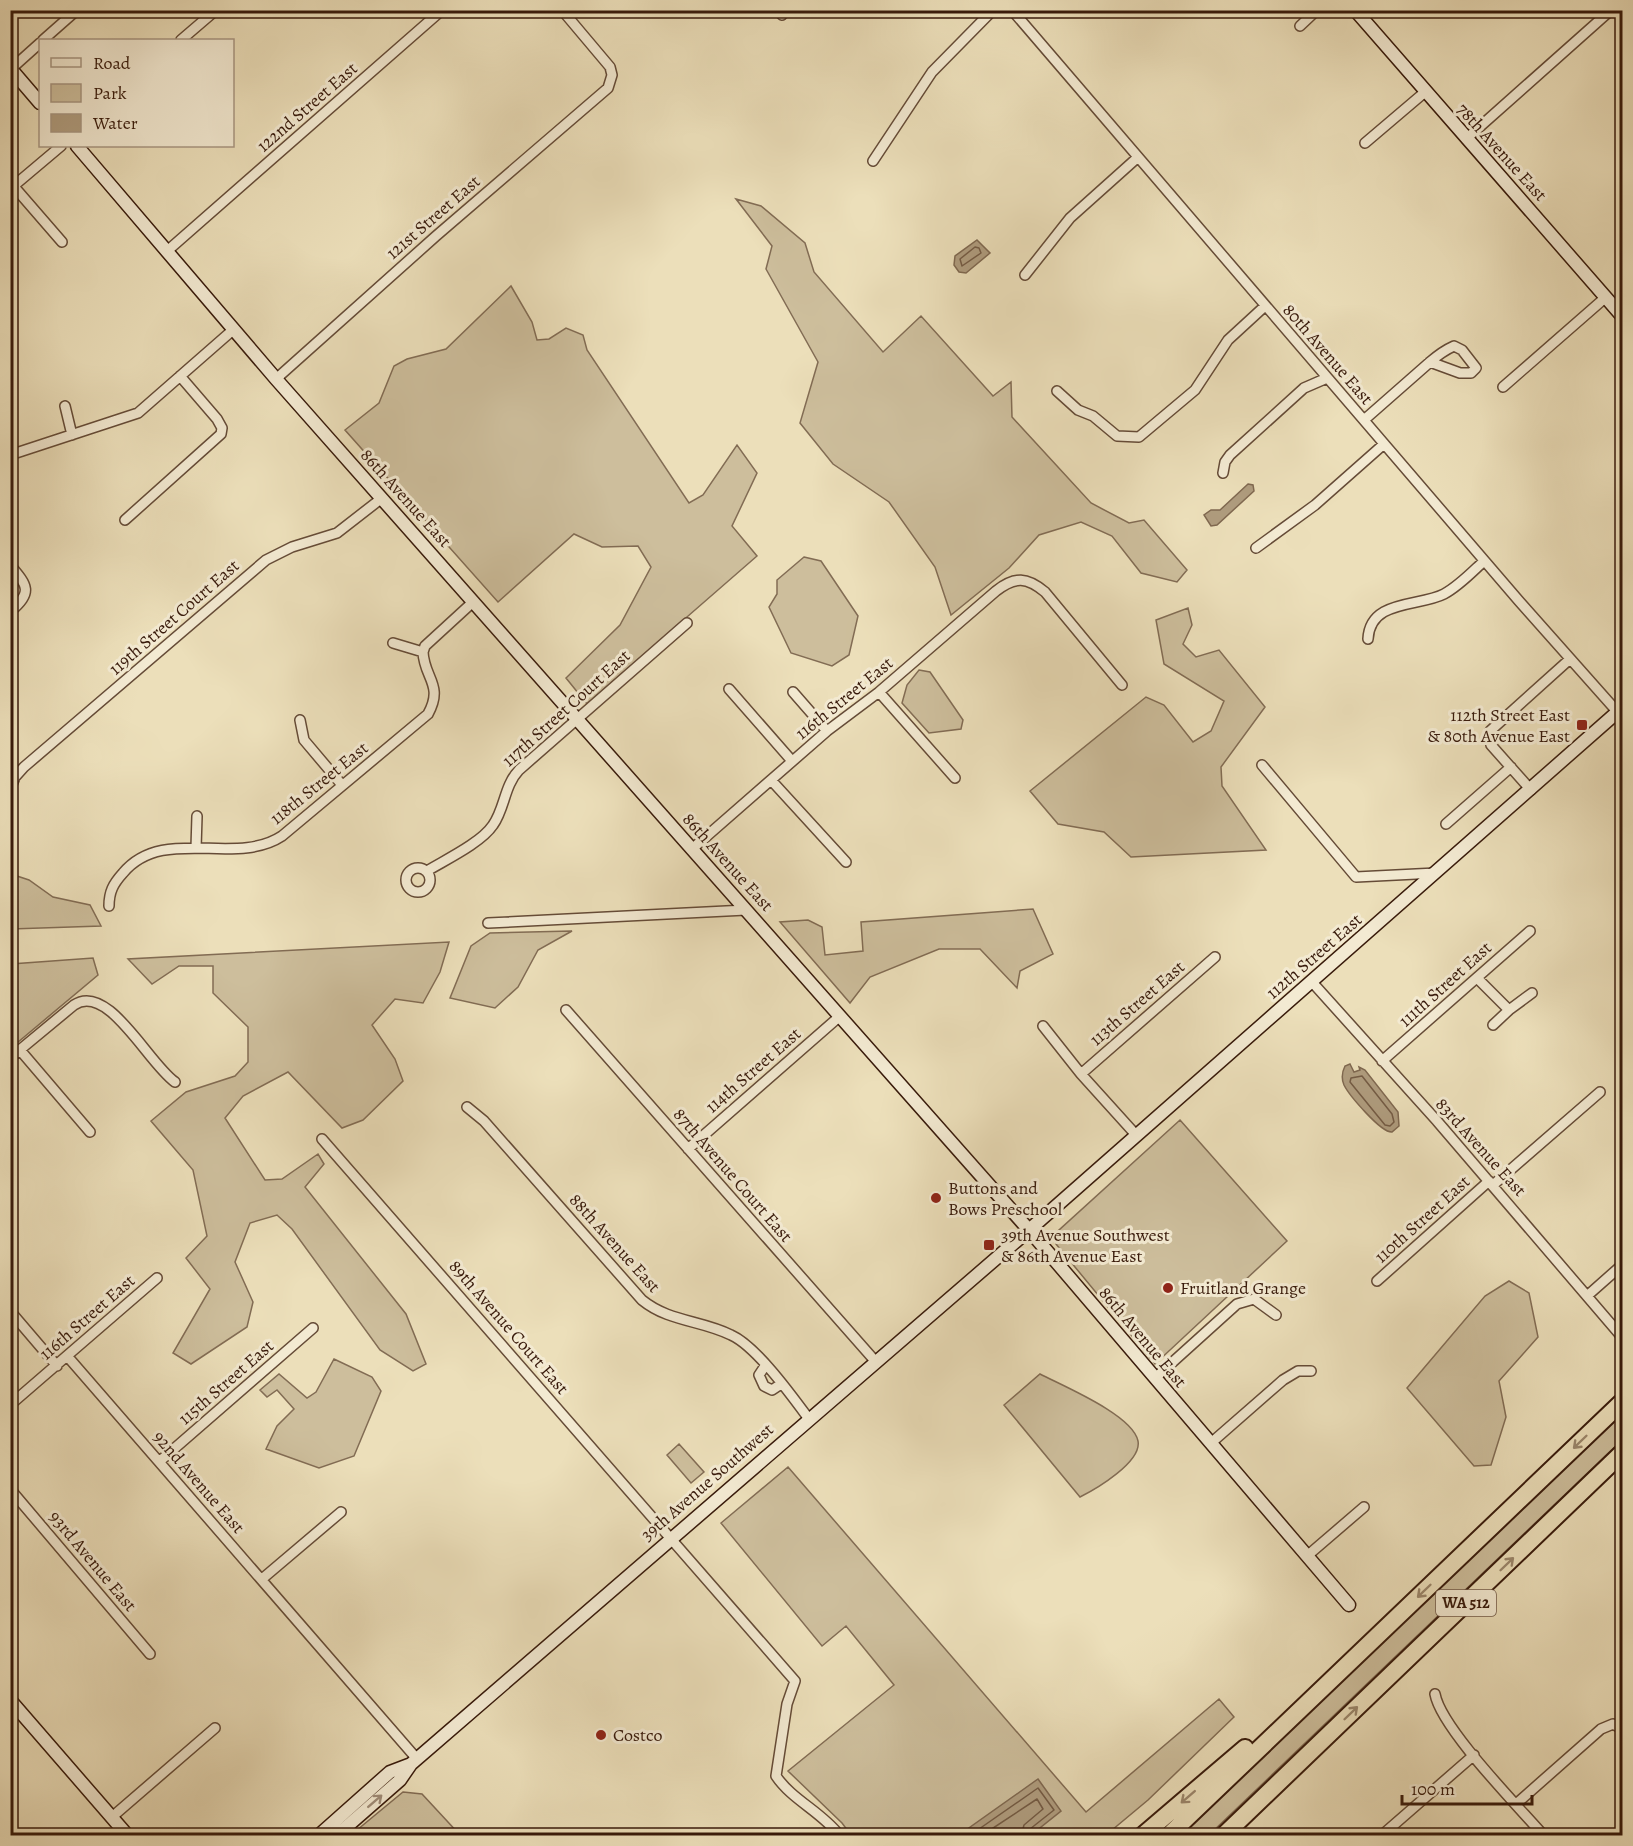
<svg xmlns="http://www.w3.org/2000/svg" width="1633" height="1846" viewBox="0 0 1633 1846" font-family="Alegreya,serif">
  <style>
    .green { fill: #cdbe9c; stroke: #826c54; stroke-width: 1.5 }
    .water { fill: #af9c7e; stroke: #7f6850; stroke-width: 1.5 }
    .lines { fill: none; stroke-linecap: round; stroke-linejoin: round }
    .shore { stroke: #745b44; stroke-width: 1.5 }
    .street-casing { stroke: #654b37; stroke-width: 12 }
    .secondary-casing { stroke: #381a0b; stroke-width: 15 }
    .highway-casing { stroke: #381a0b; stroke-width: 20 }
    .street { stroke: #f3ead2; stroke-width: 9 }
    .secondary { stroke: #f3ead2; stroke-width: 12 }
    .highway { stroke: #ecdfba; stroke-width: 16 }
    .oneway { stroke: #9b866b }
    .oneway2 { stroke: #9f8c78 }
    .poi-dot { fill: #8f2418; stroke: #f3ead2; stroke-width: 2 }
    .labels { text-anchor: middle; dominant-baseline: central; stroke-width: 6; stroke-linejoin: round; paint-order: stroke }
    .shield { fill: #f3ead2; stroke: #705847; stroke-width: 1.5 }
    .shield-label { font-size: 16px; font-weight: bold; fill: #381a0b }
    .street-label { font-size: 18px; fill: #381a0b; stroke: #f3ead2 }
    .poi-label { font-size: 18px; fill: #381a0b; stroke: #f3ead2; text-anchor: start }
  </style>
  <rect width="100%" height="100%" fill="#ecdfba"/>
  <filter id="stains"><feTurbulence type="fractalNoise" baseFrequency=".00333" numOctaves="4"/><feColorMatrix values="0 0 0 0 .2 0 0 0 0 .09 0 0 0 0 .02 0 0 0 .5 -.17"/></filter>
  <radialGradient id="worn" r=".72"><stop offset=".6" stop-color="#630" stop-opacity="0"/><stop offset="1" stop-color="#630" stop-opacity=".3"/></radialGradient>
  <path class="green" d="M736,199L761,206L805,243L814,272L883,352L921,316L993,396L1011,382L1012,417L1091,503L1129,523L1144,520L1187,570L1177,582L1141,573L1112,536L1081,522L1039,535L1009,568L951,615L935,567L889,502L833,464L800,423L818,362L766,269L772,246Z
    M511,286L532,322L537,340L549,339L566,328L583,335L587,350L689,503L703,495L737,445L757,473L732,526L757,556L587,704L566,678L620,625L651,567L638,546L602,547L574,534L498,602L345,430L379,403L394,366L407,359L446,349Z
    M804,557L821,561L858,616L849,655L832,666L791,653L769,607L777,594V580Z
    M1188,608L1192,625L1183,644L1196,657L1219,650L1265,707L1221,767L1222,786L1266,850L1131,857L1104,832L1058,824L1030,791L1146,697L1164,705L1193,742L1211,731L1224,701L1164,664L1156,620Z
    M919,670L930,672L963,720L961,729L929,733L902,703L907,685Z
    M11,874L29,880L53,897L90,905L101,926L11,929Z
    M1033,909L1053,954L1020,971L1017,988L980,949H939L870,977L850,1003L780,922L808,920L822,927L825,955L863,951L861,922Z
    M572,931L538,950L518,987L495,1008L450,998L471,946L490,933Z
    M449,942L440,972L423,1003L395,999L372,1025L395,1059L403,1081L363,1120L342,1128L288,1072L243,1096L225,1118L265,1180L282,1179L318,1154L324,1164L305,1187L406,1314L426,1364L413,1371L380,1350L292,1229L277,1215L250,1223L235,1262L253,1302L247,1327L191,1364L173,1353L210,1289L186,1258L207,1236L193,1170L151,1121L186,1092L235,1076L248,1062V1027L213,993V966H179L152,984L128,959Z
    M93,958L98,975L11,1048V964Z
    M1180,1120L1287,1241L1155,1364L1056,1244L1058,1231Z
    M1509,1281L1529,1293L1538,1337L1499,1381L1506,1417L1491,1465L1474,1466L1407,1388L1485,1296Z
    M334,1359L372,1377L381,1391L354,1456L319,1468L266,1449L277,1426L294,1409L277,1390L267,1397L260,1390L279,1374L307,1398L316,1392Z
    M1040,1374C1063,1386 1133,1415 1138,1441C1142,1462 1096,1489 1080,1497L1004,1405Z
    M1622,1413V1440L1209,1835L1180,1836Z
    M679,1444L704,1472L691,1483L667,1455Z
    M788,1467L1086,1812L1219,1699L1234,1717L1148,1800L1106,1835H851L842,1823L788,1771L894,1685L846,1626L822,1646L721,1523Z
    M403,1792L422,1794L460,1835H351Z"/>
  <path class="water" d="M977,240L990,253L966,273L959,272L954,265L955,256Z
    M1248,484L1253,485L1254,491L1217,525L1211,526L1204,515L1211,510H1220Z
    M1350,1064L1354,1072L1360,1070L1359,1067L1365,1070L1398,1112L1399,1126L1392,1132C1381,1133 1349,1095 1344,1085C1341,1078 1342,1072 1345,1066Z
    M1038,1779L1061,1811L1031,1835H959Z"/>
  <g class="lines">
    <path class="shore" d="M975,247L979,248L981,253L962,266L960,259Z
      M1362,1076L1392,1114L1394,1122L1390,1126L1385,1125L1350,1082L1351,1078Z
      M969,1836L1038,1788L1054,1810L1030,1829L1028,1836
      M981,1836L1037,1799L1043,1809L1024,1825L1021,1836"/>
    <g class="street-casing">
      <path id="street" d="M778,10L782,15
        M1012,10L1519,601L1622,717
        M1618,10L1622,15
        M1300,26L1317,10
        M43,40L77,10
        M181,40L216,10
        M11,69L40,43
        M1466,139L1611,10
        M1365,143L1425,92
        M873,161L932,72L993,10
        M10,182L62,242
        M10,189L61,146
        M166,252L442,10
        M1025,275L1070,218L1137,158
        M276,379L436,236L608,88L612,75L610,67L562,10
        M1503,387L1606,297
        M1057,391L1078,410L1093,416L1117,436L1139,437L1195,390L1228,340L1265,306
        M65,406L72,435
        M1364,420L1430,362C1438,355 1445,350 1454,346L1462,350L1476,368L1471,373H1460L1430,362
        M10,455L138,413L234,329
        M1223,473L1225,462L1230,455L1304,388L1327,378
        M125,520L221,434L222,428L217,419L180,376
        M1256,548L1315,505L1384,444
        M10,565C28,586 33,592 10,612
        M1368,639C1370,599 1419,607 1444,594C1459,586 1472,572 1484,561
        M393,643L423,652
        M423,652L425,646L473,602
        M729,689L792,761
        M793,692L827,731
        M879,692L955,778
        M300,720L304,740L342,785
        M1262,765L1356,877L1436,873
        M771,780L846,862
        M10,790L15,777L24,767L266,560L292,547L337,533L382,498
        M1531,790L1491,745L1490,731L1570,659
        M1446,824L1511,767
        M196,848L197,816
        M692,849L827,731L879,692L996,591C1015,576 1027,577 1045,592L1122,685
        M406 880a12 12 0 1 1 24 0a12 12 0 1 1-24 0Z
        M427,871C445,860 481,843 493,825C505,808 504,786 519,770L687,623
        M109,906C109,892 113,884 123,873C163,825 235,867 282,836L428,714C444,685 424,678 423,652
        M488,923L746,910
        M1477,978L1509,1010L1493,1025
        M1312,982L1437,1121L1622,1337
        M566,1010L876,1362
        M1509,1010L1532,993
        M1043,1026L1081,1074L1137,1136
        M20,1050L90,1132
        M10,1058L74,1005C108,982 148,1063 175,1082
        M1382,1061L1530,931
        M1081,1074L1215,957
        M467,1107L484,1121L642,1300C669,1322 701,1320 731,1335C756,1346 792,1396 809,1419
        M322,1139L795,1681L787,1704L776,1776C792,1800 822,1812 840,1836
        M688,1149L840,1016
        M1493,1185L1600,1092
        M1377,1281L1489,1181
        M1587,1296L1622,1265
        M10,1311L57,1366
        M68,1357L417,1759
        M765,1366L759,1375L764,1386L772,1390L781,1384
        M1155,1378L1237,1304L1254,1299L1276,1315
        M10,1405L157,1278
        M1211,1443L1283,1380L1298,1371H1311
        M160,1461L313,1328
        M10,1489L150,1654
        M1307,1556L1364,1507
        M262,1579L341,1512
        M1435,1694C1441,1728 1518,1806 1544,1836
        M1516,1804L1601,1729L1613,1724L1622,1729
        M112,1817L215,1728
        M1381,1836L1474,1755"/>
    </g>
    <g class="secondary-casing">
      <path id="secondary" d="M1355,10L1622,316
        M10,68L40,103
        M77,146L276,379L1029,1230L1349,1605
        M10,1700L128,1836
        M318,1836L390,1772L411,1764
        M336,1836L400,1780L411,1764L1029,1230L1622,708"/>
    </g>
    <g class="highway-casing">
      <path id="highway" d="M1142,1836L1245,1748
        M1168,1836L1622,1402
        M1223,1836L1622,1453"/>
    </g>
    <use href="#street" class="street"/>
    <use href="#secondary" class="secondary"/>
    <use href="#highway" class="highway"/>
  </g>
  <defs><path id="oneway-shaft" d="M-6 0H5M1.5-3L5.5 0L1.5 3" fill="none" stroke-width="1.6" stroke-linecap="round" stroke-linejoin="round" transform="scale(1.5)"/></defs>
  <g class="oneway">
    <use href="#oneway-shaft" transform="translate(1580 1442) rotate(136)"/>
    <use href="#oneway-shaft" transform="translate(1507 1564) rotate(-44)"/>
    <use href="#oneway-shaft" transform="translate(1424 1591) rotate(136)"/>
    <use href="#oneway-shaft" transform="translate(1351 1713) rotate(-44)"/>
    <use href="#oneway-shaft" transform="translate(1188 1797) rotate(139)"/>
  </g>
  <use class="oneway2" href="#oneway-shaft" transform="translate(375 1801) rotate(-41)"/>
  <g class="poi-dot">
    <rect x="1576" y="719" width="12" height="12" rx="3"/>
    <circle cx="936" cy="1198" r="6"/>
    <rect x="983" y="1239" width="12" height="12" rx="3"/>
    <circle cx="1168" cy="1288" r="6"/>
    <circle cx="601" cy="1735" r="6"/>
  </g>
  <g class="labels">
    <rect class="shield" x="1436" y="1590" width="60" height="26" rx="4.5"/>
    <g class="shield-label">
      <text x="1466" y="1603">WA 512</text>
    </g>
    <g class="street-label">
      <text transform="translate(307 107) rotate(-41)">122nd Street East</text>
      <text transform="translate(1502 152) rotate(48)">78th Avenue East</text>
      <text transform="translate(433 217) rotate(-41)">121st Street East</text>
      <text transform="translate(1328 354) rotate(49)">80th Avenue East</text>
      <text transform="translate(406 498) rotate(48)">86th Avenue East</text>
      <text transform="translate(174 617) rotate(-41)">119th Street Court East</text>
      <text transform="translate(844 698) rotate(-39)">116th Street East</text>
      <text transform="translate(566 708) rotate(-42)">117th Street Court East</text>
      <text transform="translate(319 783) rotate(-39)">118th Street East</text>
      <text transform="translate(728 862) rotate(48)">86th Avenue East</text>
      <text transform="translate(1314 956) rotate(-41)">112th Street East</text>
      <text transform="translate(1445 984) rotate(-42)">111th Street East</text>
      <text transform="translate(1137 1003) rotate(-41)">113th Street East</text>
      <text transform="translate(753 1070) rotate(-41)">114th Street East</text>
      <text transform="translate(1481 1147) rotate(48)">83rd Avenue East</text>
      <text transform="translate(733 1175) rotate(49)">87th Avenue Court East</text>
      <text transform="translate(1422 1219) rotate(-42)">110th Street East</text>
      <text transform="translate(615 1243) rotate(48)">88th Avenue East</text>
      <text transform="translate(87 1317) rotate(-41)">116th Street East</text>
      <text transform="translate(509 1327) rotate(49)">89th Avenue Court East</text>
      <text transform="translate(1143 1337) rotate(50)">86th Avenue East</text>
      <text transform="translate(226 1382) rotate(-41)">115th Street East</text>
      <text transform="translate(199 1482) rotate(49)">92nd Avenue East</text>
      <text transform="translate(707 1482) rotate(-41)">39th Avenue Southwest</text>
      <text transform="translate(93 1561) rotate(50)">93rd Avenue East</text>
    </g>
    <g class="poi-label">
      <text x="1570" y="715" text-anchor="end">112th Street East<tspan x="1570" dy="21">&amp; 80th Avenue East</tspan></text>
      <text x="948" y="1188">Buttons and<tspan x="948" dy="21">Bows Preschool</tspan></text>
      <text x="1001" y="1235">39th Avenue Southwest<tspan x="1001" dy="21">&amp; 86th Avenue East</tspan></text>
      <text x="1180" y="1288">Fruitland Grange</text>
      <text x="613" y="1735">Costco</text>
    </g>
  </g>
  <rect width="1633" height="1846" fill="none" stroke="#ecdfba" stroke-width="36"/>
  <rect x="12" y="12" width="1609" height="1822" fill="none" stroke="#381a0b" stroke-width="3"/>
  <rect x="18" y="18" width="1597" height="1810" fill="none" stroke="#381a0b" stroke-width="1.5"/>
  <rect x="39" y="39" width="195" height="108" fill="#f3ead2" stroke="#a89782" stroke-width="1.5"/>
  <rect x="51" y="58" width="30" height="9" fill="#f3ead2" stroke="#a89782" stroke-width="1.5"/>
  <text x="93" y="69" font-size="18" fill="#381a0b">Road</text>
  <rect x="51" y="84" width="30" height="18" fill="#cdbe9c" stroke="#a89782" stroke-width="1.5"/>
  <text x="93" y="99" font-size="18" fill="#381a0b">Park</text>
  <rect x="51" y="114" width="30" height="18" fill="#af9c7e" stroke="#a89782" stroke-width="1.5"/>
  <text x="93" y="129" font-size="18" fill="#381a0b">Water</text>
  <path d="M1402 1795v9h130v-9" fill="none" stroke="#381a0b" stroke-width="3"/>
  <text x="1411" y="1795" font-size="18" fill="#381a0b" stroke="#f3ead2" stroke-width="4.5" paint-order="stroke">100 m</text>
  <rect width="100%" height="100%" filter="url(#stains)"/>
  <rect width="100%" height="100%" fill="url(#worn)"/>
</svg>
